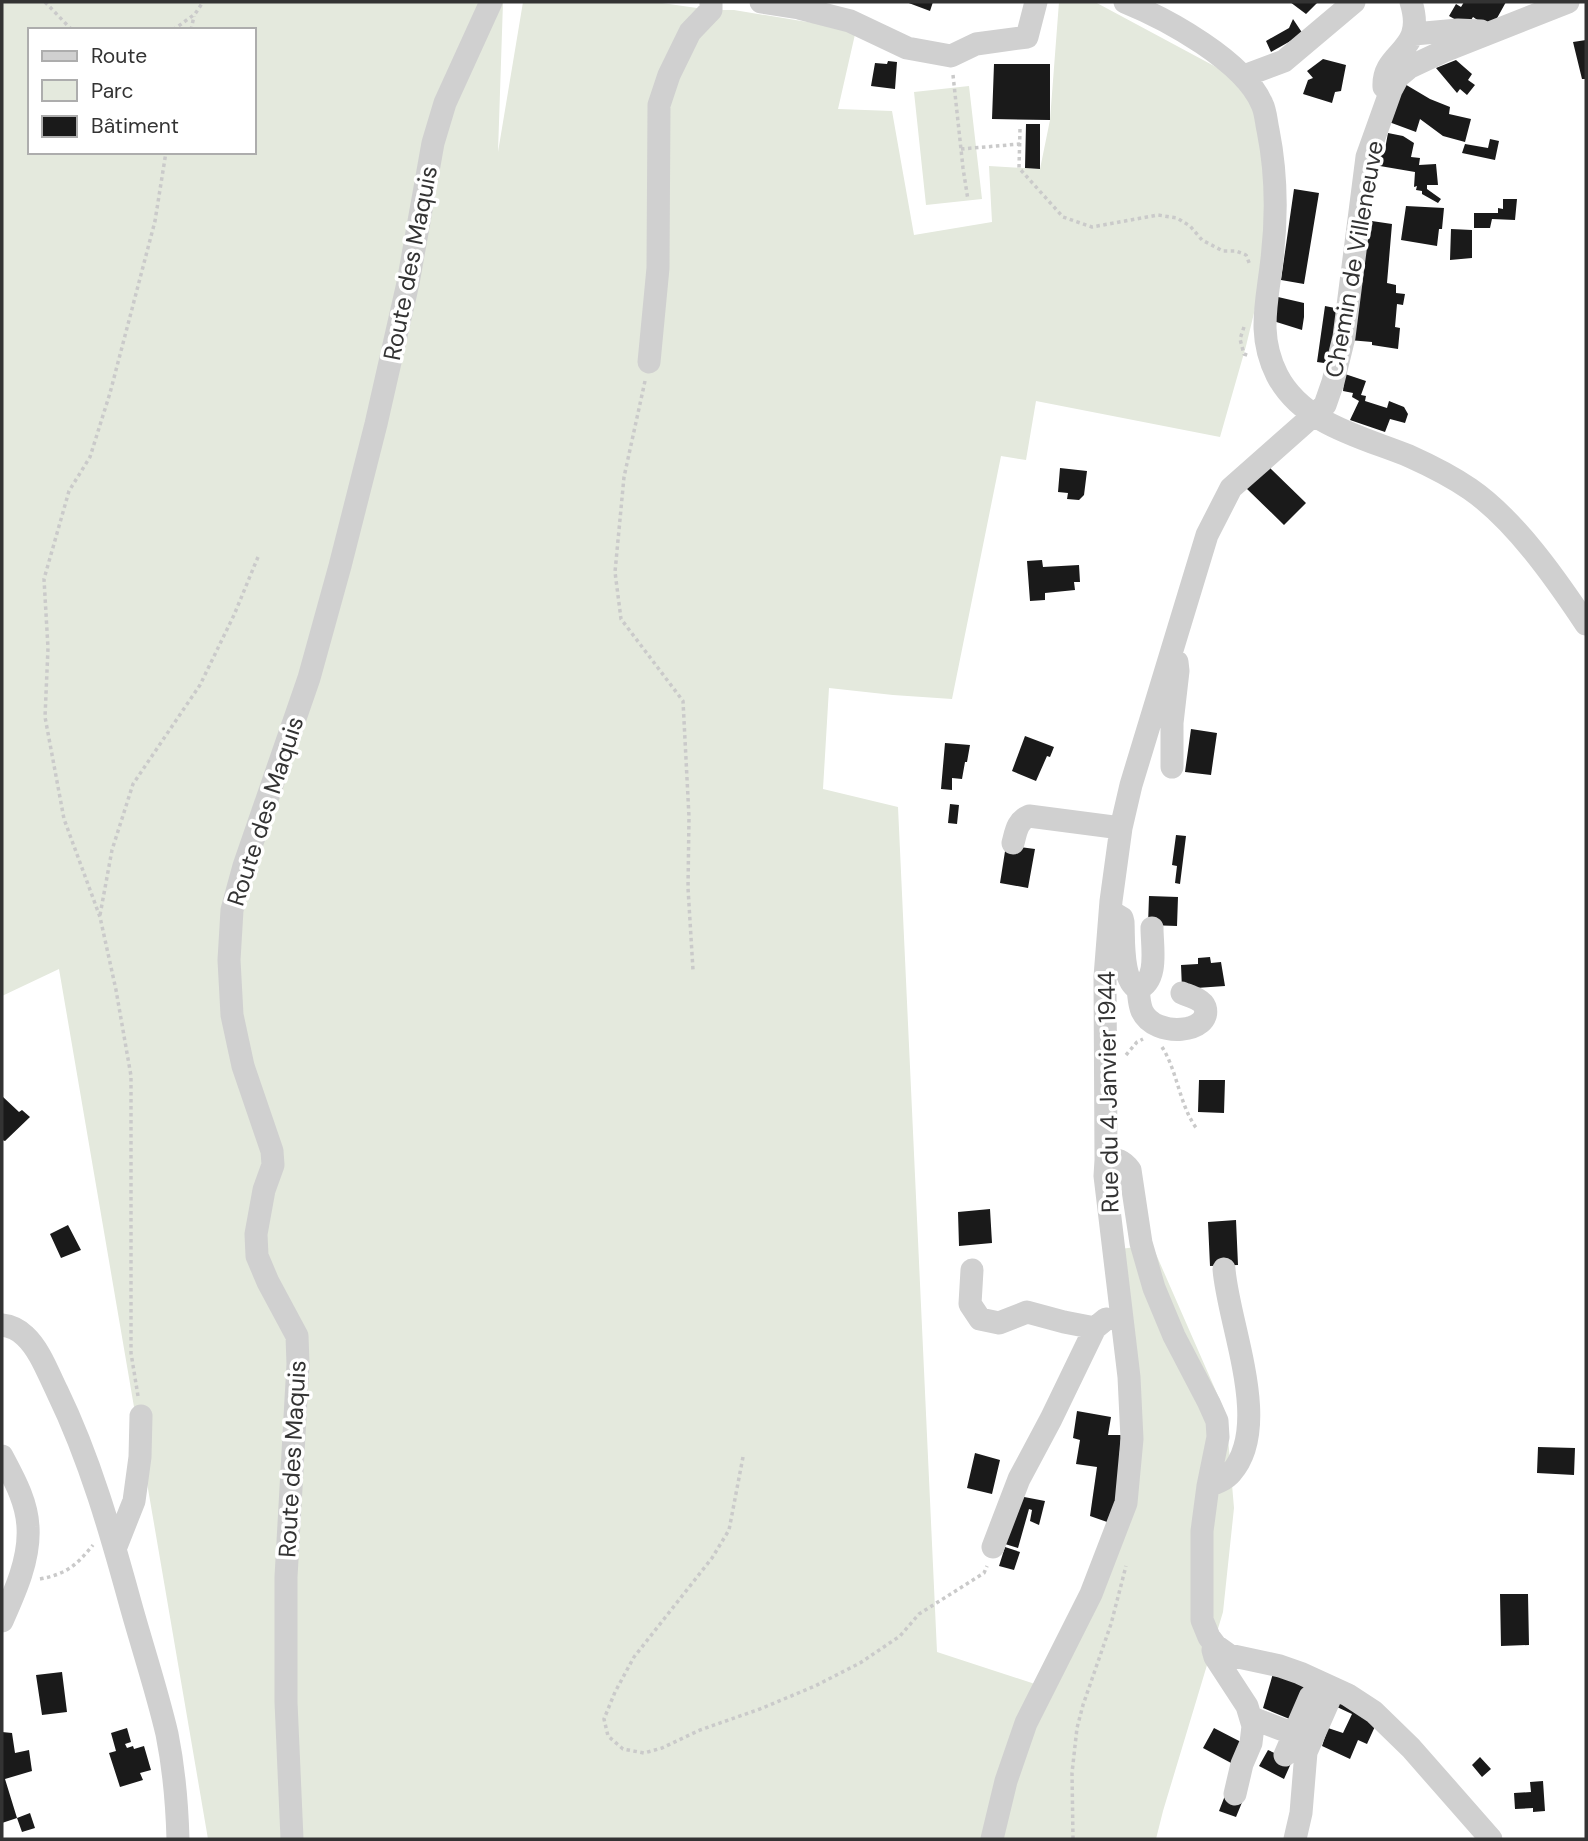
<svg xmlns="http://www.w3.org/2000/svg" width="1588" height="1841" viewBox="0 0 1588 1841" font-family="'DM Sans',sans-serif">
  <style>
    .green { fill: #e4e9dd; fill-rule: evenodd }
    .building { fill: #1a1a1a }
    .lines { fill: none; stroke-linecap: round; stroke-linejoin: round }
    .path { stroke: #cacaca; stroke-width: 3.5; stroke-dasharray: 3.5 3.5; stroke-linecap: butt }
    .minor { stroke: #d0d0d0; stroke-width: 23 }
    .labels { text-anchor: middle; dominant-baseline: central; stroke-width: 7; stroke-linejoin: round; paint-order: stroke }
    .street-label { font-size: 24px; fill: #333; stroke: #fff }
  </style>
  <rect width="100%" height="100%" fill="#fff"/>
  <path class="green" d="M2,2H503L498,152L523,2H655L711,10H734L856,30L838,109L892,111L914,235L992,222L989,166L1040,169L1050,120L1059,2H1095L1231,75L1257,113L1265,193L1262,280L1246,346L1220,437L1036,401L1026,460L1001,456L952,699L893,695L829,688L823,789L898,807L937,1652L1035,1684L1102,1550L1125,1493L1120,1249L1152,1245L1226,1414L1234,1508L1223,1612L1163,1811L1156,1839H208L59,969L2,996ZM30,30H254V152H30Z
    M969,86L982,199L926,205L914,92Z"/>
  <path class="building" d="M906,2H933L930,11Z
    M1290,2H1318L1306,14Z
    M1464,2H1506L1491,29L1473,17L1467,26L1449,16L1456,4L1461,7Z
    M1293,19L1303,34L1271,52L1266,41L1289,28Z
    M1586,40V79H1582L1573,42Z
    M1323,59L1346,65L1341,91L1335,92L1332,103L1303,94L1308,80L1313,78L1307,71Z
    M1456,60L1472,74L1468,80L1475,85L1467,95L1460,89L1457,93L1436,68Z
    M888,61L897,62L895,89L871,86L875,63L887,64Z
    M994,64H1050V120L992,119Z
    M1403,83L1430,99L1450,107L1449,114L1471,119L1465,142L1443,136L1420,119L1416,132L1389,122Z
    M1026,124H1040V169L1025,168Z
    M1388,133L1403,136L1414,143L1411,157L1420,158L1419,165L1436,164L1438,185H1427V189L1441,199L1438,203L1422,194V191L1416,190L1417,186L1414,187L1415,172L1374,165L1376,149H1385Z
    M1490,139L1499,141L1495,160L1462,153L1465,144L1488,148Z
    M1294,189L1319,193L1304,284L1281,280Z
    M1503,199H1517L1515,220L1492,219L1490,228H1474V213H1498V208L1503,209Z
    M1406,206L1444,208L1442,229H1439L1437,246L1401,240Z
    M1365,220L1392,224L1387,283L1396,285V293L1405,294L1403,305L1397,304L1395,327L1400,328L1398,349L1372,345V342L1349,340Z
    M1451,229L1472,230V258L1450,260Z
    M1278,297L1304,303V317L1302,330L1270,320Z
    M1325,306L1340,309L1331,364L1317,362Z
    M1345,374L1366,381L1361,395L1366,396L1365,401L1387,408L1389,401L1404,407L1408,414L1405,423L1390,419L1385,432L1350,420L1359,401L1352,397L1353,393L1343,391Z
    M1267,465L1306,503L1284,525L1246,488Z
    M1060,468L1087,471L1084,495L1079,500L1067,499L1068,493L1058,492Z
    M1042,560L1043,567L1079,565L1080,582H1074L1075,590L1045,593V600L1030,601L1027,561Z
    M1191,729L1217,733L1211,775L1185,772Z
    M1025,736L1054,747L1050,757L1047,756L1036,781L1012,771Z
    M945,743L970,745L967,762H965L962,779L952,778V790L941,789Z
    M950,804L959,805L957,824L948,823Z
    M1176,835L1186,836L1180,884L1175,883L1177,866L1172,865Z
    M1006,845L1035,849L1028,888L1000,883Z
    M1149,896L1178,897L1177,926L1148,925Z
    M1210,957L1211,963L1221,962L1225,986L1182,989L1181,965L1198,964V958Z
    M1199,1080H1225L1224,1113L1198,1112Z
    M2,1096L19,1112L22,1110L30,1117L5,1141L2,1140Z
    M990,1209L992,1243L959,1246L958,1212Z
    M1236,1220L1238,1265L1210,1266L1208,1222Z
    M68,1225L81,1250L61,1258L50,1234Z
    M1077,1411L1111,1417L1108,1435H1121L1117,1494L1110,1523L1090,1516L1097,1467L1076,1464L1080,1440L1073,1438Z
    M1538,1447L1575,1448L1574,1475L1537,1473Z
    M975,1453L1000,1460L992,1494L967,1488Z
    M1019,1496L1045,1501L1039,1525L1030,1521L1032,1510L1029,1509L1018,1548L1005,1544Z
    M1005,1547L1020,1552L1014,1570L999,1566Z
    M1500,1594H1528L1529,1645L1501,1646Z
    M1274,1670L1327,1693L1292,1720L1263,1708Z
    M62,1672L67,1712L42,1715L36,1675Z
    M1340,1699L1377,1722L1367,1744L1358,1740L1350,1759L1322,1746L1328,1728L1343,1733L1352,1714L1337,1707Z
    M127,1728L131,1742L125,1744L127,1748L133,1746L134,1749L144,1746L151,1770L140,1773L143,1780L120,1787L109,1753L116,1751L111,1733Z
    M1214,1728L1243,1743L1233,1764L1203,1748Z
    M2,1732L12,1733L15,1753L29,1750L32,1771L5,1779L17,1818L2,1823Z
    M1268,1750L1292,1761L1284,1779L1259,1766Z
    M1480,1757L1491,1769L1482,1777L1472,1765Z
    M1543,1781L1545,1811L1533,1812V1808L1515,1809L1514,1793L1531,1792L1530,1782Z
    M1226,1793L1243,1800L1236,1817L1219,1811Z
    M30,1813L35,1828L22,1832L17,1818Z"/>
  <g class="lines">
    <path class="path" d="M45,2L72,30
      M173,30L195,14L203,2
      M191,30L194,16
      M953,75L963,168L968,200
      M1020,129L1019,168L1063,217L1092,227L1158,215L1177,218L1190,226L1202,240L1223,251H1236L1246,255L1250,265
      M961,149L1020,144
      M1244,327L1240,339L1244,354L1250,356
      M645,381L624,477L615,572L621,619L683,701L689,817L688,888L693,970
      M100,915L112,850L133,784L200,685L234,615L258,557
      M1162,1047C1178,1072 1179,1105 1197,1129
      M1126,1055L1137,1042L1143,1039
      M138,1396L131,1353V1076L116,990L100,917L64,819L45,717L48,648L44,579L69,491L90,457L110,393L155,221L166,152
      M743,1457L729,1530L712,1558L634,1657L615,1692L604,1719L608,1736L623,1749L644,1753L662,1748L700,1730L760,1709L815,1686L860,1663L900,1636L919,1614L984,1573L987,1566
      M40,1579C66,1574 76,1566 93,1545
      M1073,1839L1072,1773L1077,1728L1083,1705L1111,1624L1126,1566"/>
    <path class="minor" d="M761,2L799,8L850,21L907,48L951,56L976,44L1027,37L1036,2
      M1125,2C1167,19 1244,61 1262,104C1266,112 1266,122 1268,130C1277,175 1277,222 1271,267C1266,307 1258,337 1277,375C1302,424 1362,437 1409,456C1429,465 1451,476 1470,489C1515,520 1556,579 1586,624
      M1414,34L1458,30L1481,31
      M1244,76L1284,61L1354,2
      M1384,87C1382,50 1427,53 1411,2
      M649,362L658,268L659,105L669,75L690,32L711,10V2
      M1172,767V723L1178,671L1177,662
      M1013,843C1016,832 1017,821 1029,816L1121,828
      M1117,915L1122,918L1123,922C1124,939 1121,980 1138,989C1159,980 1152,947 1152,928
      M1138,989C1139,996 1139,1004 1142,1011C1155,1039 1213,1033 1205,1007C1202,999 1189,996 1182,993
      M1106,1160C1117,1158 1123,1161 1130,1170L1141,1243L1154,1288L1174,1336L1209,1403L1217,1421L1218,1437L1208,1486L1202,1531V1620L1209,1637L1215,1645L1229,1655L1280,1666L1300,1673L1348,1695L1374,1712L1411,1748L1491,1839
      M972,1270L970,1304L980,1319L999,1323L1027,1312L1064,1322L1095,1328L1106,1319
      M2,1325C11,1326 18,1329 25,1336C40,1350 48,1373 57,1391C90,1459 111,1533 131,1606C143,1649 157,1691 167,1734C174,1769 177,1804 178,1839
      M2,1456C13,1477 27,1501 28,1527C30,1559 15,1592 2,1621
      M1208,1486C1216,1483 1225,1480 1231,1473C1273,1426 1228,1324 1224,1269
      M993,1547L1019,1479L1051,1419L1095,1328
      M115,1549L134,1501L140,1457L141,1416
      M1215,1645L1213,1650L1215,1657L1247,1706L1253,1726L1251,1743L1242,1764L1235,1794
      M1252,1718L1294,1734
      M1285,1755L1310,1697
      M292,1839L286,1702V1577L298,1364L297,1336L268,1282L257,1256L256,1234L264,1190L273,1165L272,1151L243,1066L232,1015L229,960L232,910L244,866L309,678L340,566L376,424L408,283L433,143L445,103L491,2
      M992,1839L1006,1781L1026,1723L1091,1594L1126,1503L1132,1439L1129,1377L1105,1176L1106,1160L1105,977L1111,901L1121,828L1131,785L1207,535L1231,488L1325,405L1333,382L1344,337L1367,157L1391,90L1398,77L1410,67L1444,51L1568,2
      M1295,1839L1301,1813L1306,1752L1334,1689"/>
  </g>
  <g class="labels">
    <g class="street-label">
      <text transform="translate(1354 259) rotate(-80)">Chemin de Villeneuve</text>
      <text transform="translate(410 263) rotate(-79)">Route des Maquis</text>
      <text transform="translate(265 811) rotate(-72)">Route des Maquis</text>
      <text transform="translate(1108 1092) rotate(-91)">Rue du 4 Janvier 1944</text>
      <text transform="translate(292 1459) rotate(-87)">Route des Maquis</text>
    </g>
  </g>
  <rect width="1588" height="1841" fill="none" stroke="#333333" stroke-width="7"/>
  <rect x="28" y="28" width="228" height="126" fill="#ffffff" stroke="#adadad" stroke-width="2"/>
  <rect x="42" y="51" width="35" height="10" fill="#d0d0d0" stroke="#adadad" stroke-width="2"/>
  <text x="91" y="63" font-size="21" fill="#333333">Route</text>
  <rect x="42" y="80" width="35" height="21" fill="#e4e9dd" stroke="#adadad" stroke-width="2"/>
  <text x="91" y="98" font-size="21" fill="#333333">Parc</text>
  <rect x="42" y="116" width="35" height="21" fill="#1a1a1a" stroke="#adadad" stroke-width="2"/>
  <text x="91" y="133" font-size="21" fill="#333333">Bâtiment</text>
</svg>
